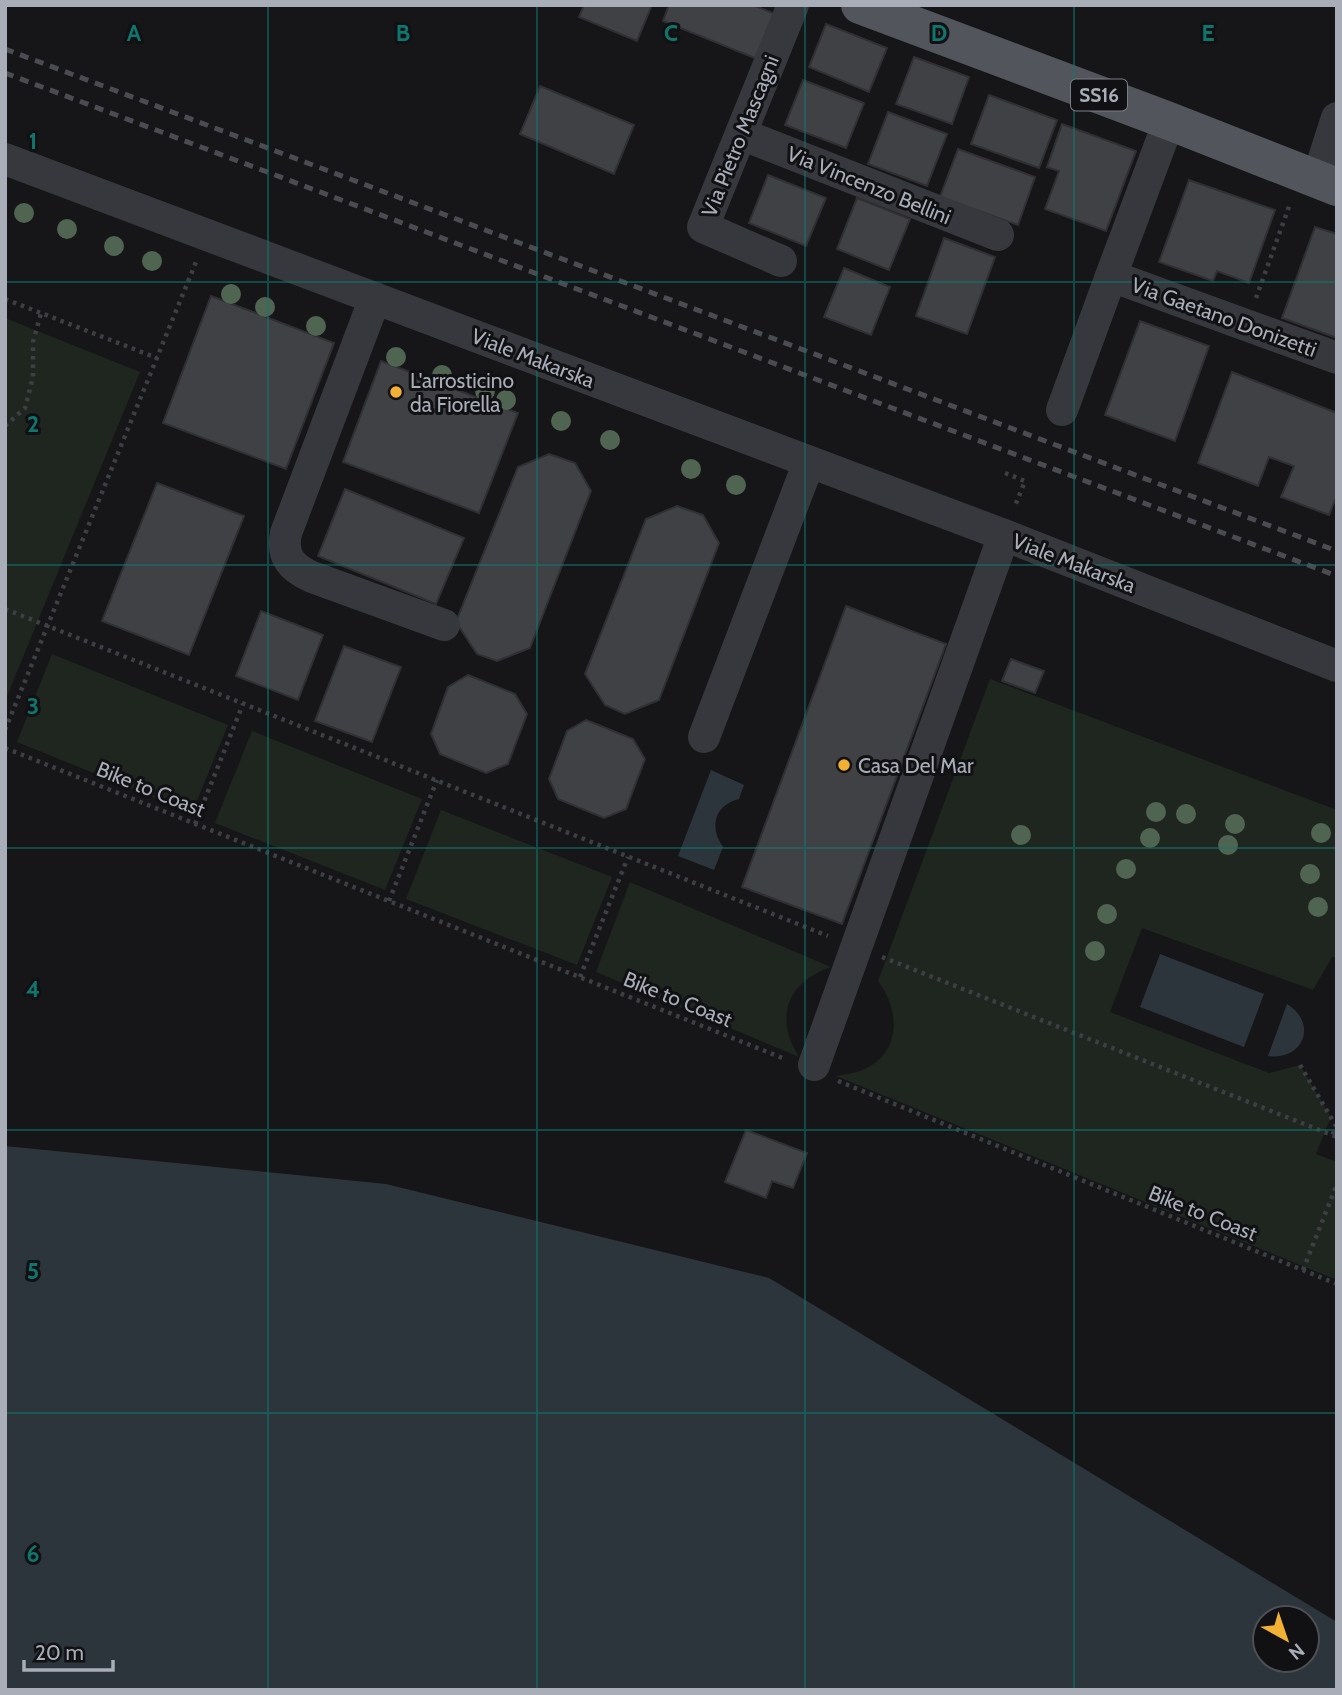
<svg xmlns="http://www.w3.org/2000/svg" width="1342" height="1695" viewBox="0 0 1342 1695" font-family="Cabin,sans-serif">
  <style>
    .green { fill: #1e261f }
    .water { fill: #2c353c; fill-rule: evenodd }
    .building { fill: #404145; stroke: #303034; stroke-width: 2 }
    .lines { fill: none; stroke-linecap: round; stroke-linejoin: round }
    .path { stroke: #3d3f44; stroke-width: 4.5; stroke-dasharray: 3.5 5; stroke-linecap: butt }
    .minor { stroke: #37383d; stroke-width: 32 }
    .major { stroke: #53555c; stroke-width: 38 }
    .rail { stroke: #4a4c52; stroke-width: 5; stroke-dasharray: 9 7; stroke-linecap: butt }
    .tree { fill: #506452 }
    .grid { fill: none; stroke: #0f766e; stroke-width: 2; stroke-opacity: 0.55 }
    .poi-dot { fill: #f2b134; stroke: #111113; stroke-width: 2.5 }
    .labels { text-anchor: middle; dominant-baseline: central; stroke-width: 6; stroke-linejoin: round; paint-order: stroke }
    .shield { fill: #111113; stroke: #7b7e86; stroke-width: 2 }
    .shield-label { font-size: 19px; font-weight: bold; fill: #a8adb8 }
    .street-label { font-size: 21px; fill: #a8adb8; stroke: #111113 }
    .poi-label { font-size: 21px; fill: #a8adb8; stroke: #111113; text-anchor: start }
    .grid-label { font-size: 23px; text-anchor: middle; font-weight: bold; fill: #0f766e; stroke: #111113; stroke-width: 6; stroke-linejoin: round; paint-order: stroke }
  </style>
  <rect width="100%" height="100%" fill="#161618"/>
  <path class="green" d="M5,318L140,372L5,701Z
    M52,654L228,725L192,813L17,742Z
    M990,679L1337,810V958L1332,957L1313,990L1142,928L1110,1012L1269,1073L1300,1065L1331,1117L1316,1154L1337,1162V1280L836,1076C845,1074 855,1073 863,1070C902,1053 900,1010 878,981Z
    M252,731L422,799L385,890L215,823Z
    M441,810L612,877L577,965L406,899Z
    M630,882L831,967C787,982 774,1017 799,1057L596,972Z"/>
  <path class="water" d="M711,770L744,785L739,799C714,805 709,828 723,847L714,870L678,856Z
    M1160,954L1264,994L1244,1047L1140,1007Z
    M1287,1004C1318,1023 1304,1061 1268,1056Z
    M5,1146L386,1184L769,1278L1337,1622V1690H5ZM1265,1618H1307V1660H1265Z"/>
  <path class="building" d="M584,5H652L637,41L579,17Z
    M669,5H753L780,16L762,61L663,21Z
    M826,24L887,48L869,92L809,67Z
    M914,57L969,77L952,124L896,104Z
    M803,80L864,103L846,148L785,125Z
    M540,86L634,125L614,174L520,134Z
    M989,95L1057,120L1039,168L971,144Z
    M888,112L947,134L927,186L868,164Z
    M1062,124L1136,151L1106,231L1045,209L1059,171L1047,167Z
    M958,149L1035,177L1018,225L940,197Z
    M768,175L826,198L806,246L749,223Z
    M1189,180L1275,210L1249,283L1217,271L1213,281L1159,262Z
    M857,198L910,219L889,270L837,249Z
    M1315,227L1337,234V338L1282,318Z
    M944,238L995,257L967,334L916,316Z
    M844,268L890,287L871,335L824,317Z
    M211,296L334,343L286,469L163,423Z
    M1140,321L1209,346L1175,441L1105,415Z
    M381,361L518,413L479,513L343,462Z
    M1232,372L1337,413V495L1329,515L1281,497L1294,466L1269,457L1258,486L1198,463Z
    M549,454L575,463L591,491L530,648L497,661L477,654L456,622L518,467Z
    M157,483L244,516L189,655L102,621Z
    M345,489L464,538L436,604L318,556Z
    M677,506L703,515L719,543L659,700L625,714L605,705L585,674L646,519Z
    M846,606L946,644L842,924L742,887Z
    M261,611L323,635L298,700L236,676Z
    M344,646L401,667L372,742L315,721Z
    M1011,659L1044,671L1035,693L1002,681Z
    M468,675L515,694L527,714L508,764L486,773L440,754L431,734L448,687Z
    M586,720L633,739L645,759L626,809L604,818L558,799L549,779L567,731Z
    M746,1130L807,1153L793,1188L772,1181L766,1198L725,1182Z"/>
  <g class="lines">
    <path class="path" d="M1256,298L1290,204
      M5,299L157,358
      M5,426L25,408L33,377V342L41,313
      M1005,473L1025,481L1015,506
      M5,609L828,936
      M5,730L196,262
      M5,748L785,1059
      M195,824L243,704
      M389,901L437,780
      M882,957L1337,1137
      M580,977L628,857
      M1300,1065L1336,1126L1332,1136
      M838,1081L1337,1284
      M1303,1270L1337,1184"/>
    <path class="minor" d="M1169,121L1111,276L1337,358
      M741,134L998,235
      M5,159L1004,535L1337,666
      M1317,180L1337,118
      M781,261L703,227L793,5
      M375,298L286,533C281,557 292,568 312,577L444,625
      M1062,410L1111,276
      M704,737L809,462
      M814,1065L1004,535"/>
    <path class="major" d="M860,5L1169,121L1337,187"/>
    <path class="rail" d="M5,49L1337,551
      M5,73L1337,576"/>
  </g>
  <g class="tree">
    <circle cx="24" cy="213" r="10"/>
    <circle cx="67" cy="229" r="10"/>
    <circle cx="114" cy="246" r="10"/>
    <circle cx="152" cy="261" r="10"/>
    <circle cx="231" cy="294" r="10"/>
    <circle cx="265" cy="307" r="10"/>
    <circle cx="316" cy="326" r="10"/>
    <circle cx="396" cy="357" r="10"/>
    <circle cx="442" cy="375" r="10"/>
    <circle cx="485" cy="391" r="10"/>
    <circle cx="506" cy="400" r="10"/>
    <circle cx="561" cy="421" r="10"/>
    <circle cx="610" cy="440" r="10"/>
    <circle cx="691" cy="469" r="10"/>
    <circle cx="736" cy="485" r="10"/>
    <circle cx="1156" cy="812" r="10"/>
    <circle cx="1186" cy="814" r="10"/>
    <circle cx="1235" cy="824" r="10"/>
    <circle cx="1321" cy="833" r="10"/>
    <circle cx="1021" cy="835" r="10"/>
    <circle cx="1150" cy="838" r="10"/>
    <circle cx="1228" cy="845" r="10"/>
    <circle cx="1126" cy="869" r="10"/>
    <circle cx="1310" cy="874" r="10"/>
    <circle cx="1318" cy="907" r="10"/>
    <circle cx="1107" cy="914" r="10"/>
    <circle cx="1095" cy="951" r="10"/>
  </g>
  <path class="grid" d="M268,5V1690M537,5V1690M805,5V1690M1074,5V1690M5,282H1337M5,565H1337M5,848H1337M5,1130H1337M5,1413H1337"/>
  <g class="poi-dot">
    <circle cx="396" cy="392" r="7"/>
    <circle cx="844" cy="765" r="7"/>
  </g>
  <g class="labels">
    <rect class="shield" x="1071" y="79.5" width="56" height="31" rx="5"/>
    <g class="shield-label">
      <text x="1099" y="95">SS16</text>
    </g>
    <g class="street-label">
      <text transform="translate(740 136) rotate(-68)">Via Pietro Mascagni</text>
      <text transform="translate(869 185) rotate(22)">Via Vincenzo Bellini</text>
      <text transform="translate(1224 317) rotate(20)">Via Gaetano Donizetti</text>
      <text transform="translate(533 358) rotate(21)">Viale Makarska</text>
      <text transform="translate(1074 563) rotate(21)">Viale Makarska</text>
      <text transform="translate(151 789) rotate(22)">Bike to Coast</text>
      <text transform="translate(678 999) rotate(22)">Bike to Coast</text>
      <text transform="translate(1203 1213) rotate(22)">Bike to Coast</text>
    </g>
    <g class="poi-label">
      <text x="410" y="380">L'arrosticino<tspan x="410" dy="24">da Fiorella</tspan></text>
      <text x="858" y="765">Casa Del Mar</text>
    </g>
  </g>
  <g class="grid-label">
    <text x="134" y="41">A</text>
    <text x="403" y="41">B</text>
    <text x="671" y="41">C</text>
    <text x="939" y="41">D</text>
    <text x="1208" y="41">E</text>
    <text x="33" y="149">1</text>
    <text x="33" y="432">2</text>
    <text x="33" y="714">3</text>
    <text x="33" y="997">4</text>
    <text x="33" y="1279">5</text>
    <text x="33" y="1562">6</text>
  </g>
  <rect width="1342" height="1695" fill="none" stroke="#a8adb8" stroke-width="14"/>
  <g transform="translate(1286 1639) rotate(140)"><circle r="33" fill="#111113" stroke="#4d4f55" stroke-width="2"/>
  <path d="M0-5L12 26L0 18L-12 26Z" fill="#f2b134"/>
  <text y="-10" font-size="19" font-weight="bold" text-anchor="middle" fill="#a8adb8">N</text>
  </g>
  <path d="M24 1660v10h89v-10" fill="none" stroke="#a8adb8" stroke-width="3.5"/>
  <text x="35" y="1660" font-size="21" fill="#a8adb8" stroke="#111113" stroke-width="5" paint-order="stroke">20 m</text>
</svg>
